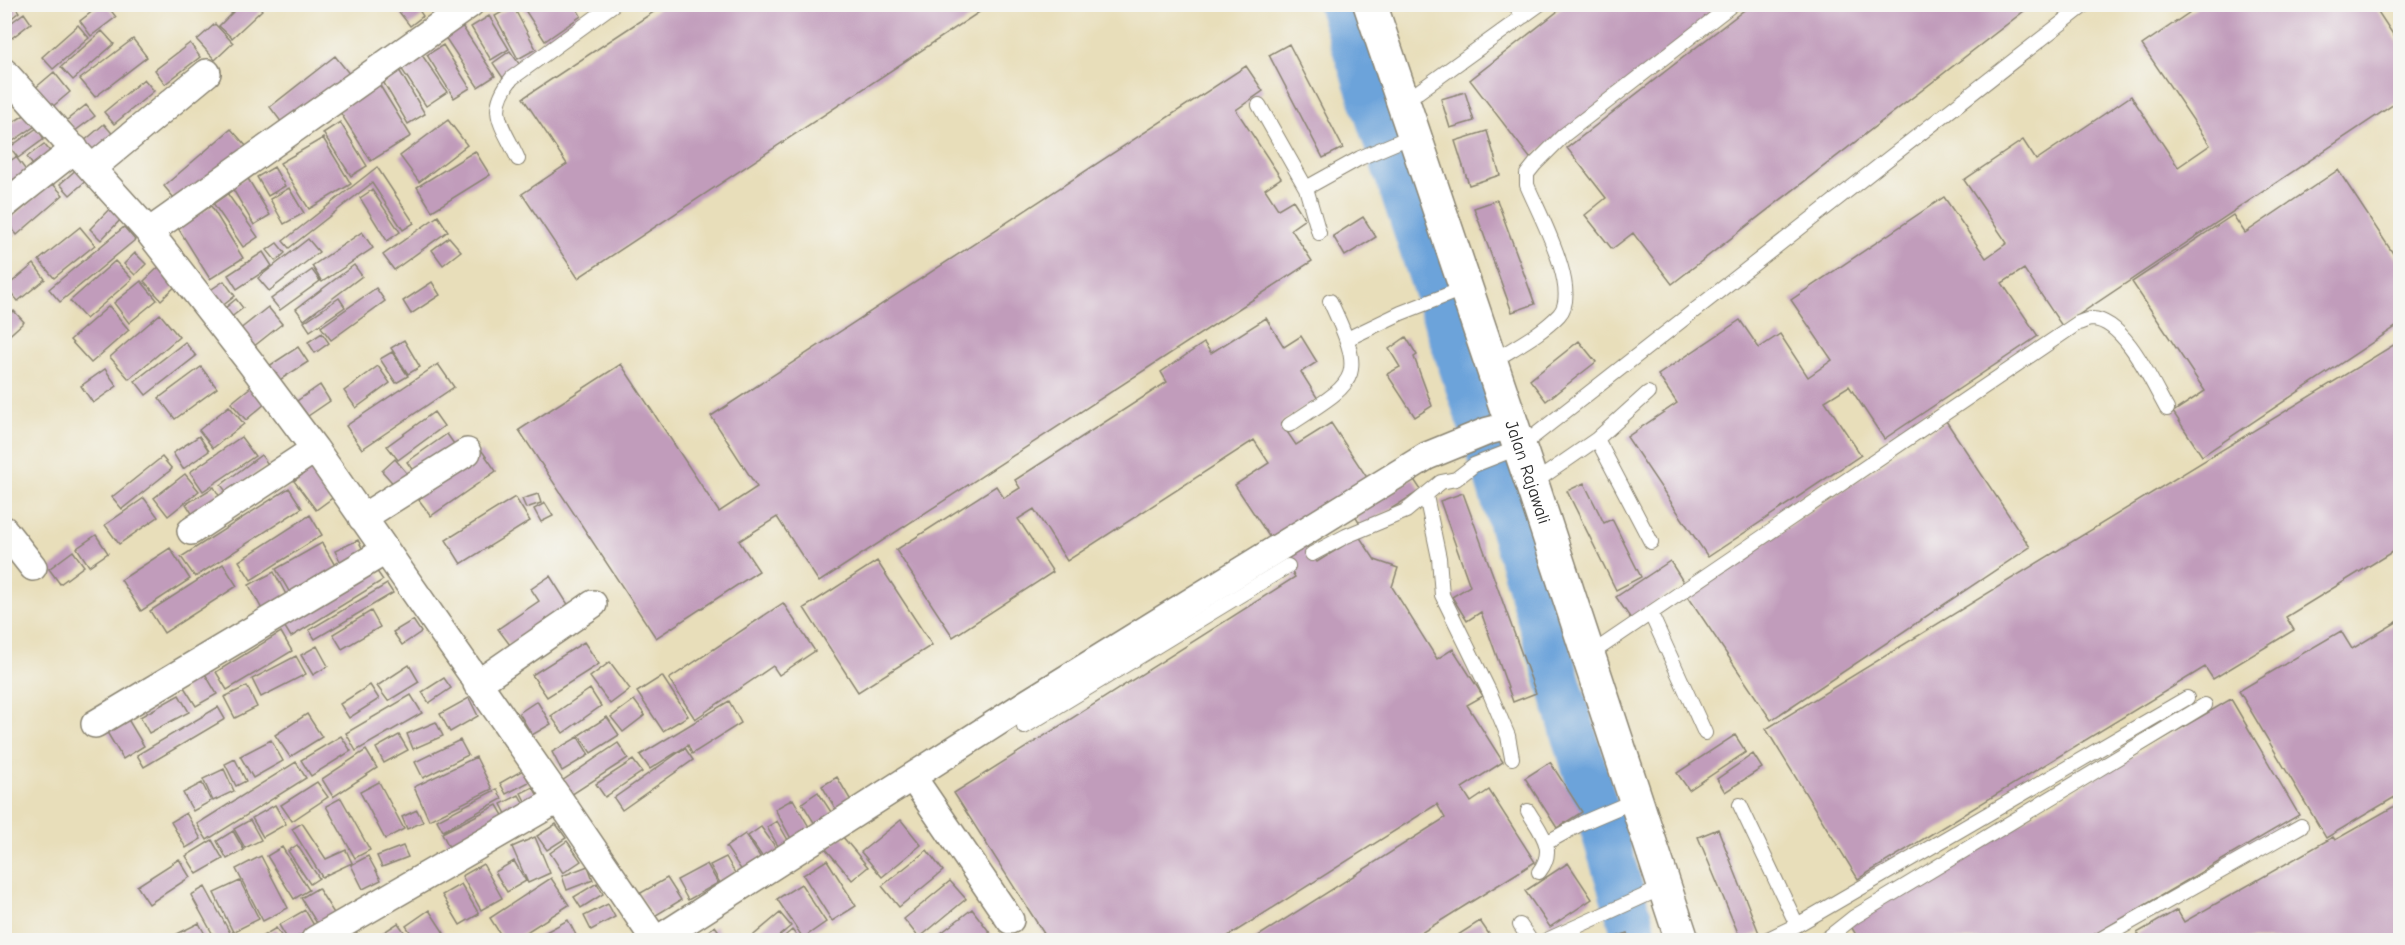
<svg xmlns="http://www.w3.org/2000/svg" width="2405" height="945" viewBox="0 0 2405 945" font-family="'Comic Neue',sans-serif">
  <style>
    .lines { fill: none; stroke-linecap: round; stroke-linejoin: round }
    .river { stroke: #6ca3da; stroke-width: 45 }
    .building { fill: #c19cbb }
    .service-casing { stroke: #8a8472; stroke-width: 16 }
    .minor-casing { stroke: #8a8472; stroke-width: 30 }
    .tertiary-casing { stroke: #8a8472; stroke-width: 36 }
    .service { stroke: #fff; stroke-width: 14 }
    .minor { stroke: #fff; stroke-width: 27 }
    .tertiary { stroke: #fff; stroke-width: 33 }
    .labels { text-anchor: middle; dominant-baseline: central; stroke-width: 4.5; stroke-linejoin: round; paint-order: stroke }
    .street-label { font-size: 18px; fill: #2b2b2b; stroke: #f6f6f2 }
  </style>
  <rect width="100%" height="100%" fill="#f6f6f2"/>
  <filter id="ink" filterUnits="userSpaceOnUse"><feTurbulence type="fractalNoise" baseFrequency=".0167" numOctaves="2"/><feDisplacementMap in="SourceGraphic" scale="12" xChannelSelector="R" yChannelSelector="G"/><feConvolveMatrix kernelMatrix="1 2 1 2 8 2 1 2 1" color-interpolation-filters="sRGB"/></filter>
  <filter id="wash" filterUnits="userSpaceOnUse"><feTurbulence type="fractalNoise" baseFrequency=".008" numOctaves="4" result="noise"/><feDisplacementMap in="SourceGraphic" scale="24" xChannelSelector="R" yChannelSelector="G"/><feGaussianBlur stdDeviation="1.35" result="paint"/><feColorMatrix in="noise" values="0 0 0 0 0 0 0 0 0 0 0 0 0 0 0 0 0 1.4 0 .05"/><feComposite in="paint" operator="in"/></filter>
  <g filter="url(#wash)">
    <rect width="100%" height="100%" fill="#e8deba"/>
    <g class="lines">
      <path class="river" d="M1340,4L1485,438L1636,940"/>
    </g>
    <g id="blocks">
      <path class="building" d="M4,4H13L19,12L8,21L4,16Z
        M102,4H106L116,17L91,36L80,21Z
        M241,4H257L262,10L232,38L219,26Z
        M393,4H415L423,16L410,26Z
        M521,4H574L581,16L545,41Z
        M1567,4H1728L1530,158L1470,80Z
        M1752,4H2033L1672,284L1633,233L1612,249L1585,215L1606,198L1567,148Z
        M2202,4H2373L2400,45V100L2062,326L2024,269L2002,283L2038,336L1884,439L1849,386L1825,401L1861,455L1708,557L1627,437L1677,403L1658,375L1740,320L1759,348L1780,334L1808,377L1832,360L1791,300L1944,197L1986,258L2007,243L1964,180L2023,140L2036,160L2131,96L2178,167L2210,145L2142,45Z
        M664,5H990L578,278L522,194L567,164L523,98Z
        M513,6L536,49L518,59L495,16Z
        M24,13L31,23L4,44V28Z
        M489,16L509,49L491,60L471,27Z
        M215,24L233,43L215,60L197,40Z
        M78,25L89,38L53,69L42,57Z
        M462,26L495,76L478,87L445,37Z
        M102,31L114,44L73,80L61,67Z
        M133,39L147,57L95,97L80,79Z
        M190,43L200,57L165,84L155,70Z
        M1289,44L1343,148L1323,158L1269,55Z
        M443,45L470,88L454,98L427,55Z
        M510,51L520,65L503,78L493,63Z
        M420,52L447,92L426,106L399,65Z
        M335,56L351,76L285,127L270,107Z
        M395,63L425,114L408,124L378,73Z
        M1246,66L1263,91L1236,110L1281,178L1265,189L1278,209L1293,200L1305,219L1291,229L1312,261L819,582L777,517L739,541L759,571L656,638L519,430L621,364L719,512L757,487L711,416Z
        M54,72L70,92L51,108L34,89Z
        M144,79L154,91L114,124L104,112Z
        M379,84L411,136L371,161L338,109Z
        M1465,92L1474,121L1450,128L1441,99Z
        M86,105L95,116L75,131L67,120Z
        M26,114L35,126L13,141L4,128Z
        M448,120L467,145L419,182L400,156Z
        M340,122L367,166L351,176L323,133Z
        M104,124L116,138L95,156L83,142Z
        M37,128L44,139L18,158L10,147Z
        M231,129L247,147L179,204L164,186Z
        M1487,131L1500,175L1469,185L1455,141Z
        M323,138L351,184L309,209L280,163Z
        M44,144L57,160L39,174L27,157Z
        M475,151L490,175L432,211L417,187Z
        M16,157L31,177L4,196V165Z
        M79,167L89,178L70,195L60,184Z
        M274,167L285,186L268,196L257,177Z
        M377,167L414,223L403,230L372,183L289,248L283,241Z
        M2338,170L2400,264V324L2202,456L2173,412L2205,391L2132,282L2233,215L2245,233Z
        M247,177L270,215L254,225L231,186Z
        M52,183L63,195L17,235L7,222Z
        M289,188L304,213L284,224L270,199Z
        M372,190L400,232L387,241L360,198Z
        M227,193L258,237L243,247L213,203Z
        M1497,200L1535,304L1512,312L1474,208Z
        M114,204L125,215L101,240L90,229Z
        M211,206L243,258L210,279L178,228Z
        M438,216L448,231L394,270L383,255Z
        M1363,217L1376,237L1345,256L1333,236Z
        M80,227L95,245L54,278L39,260Z
        M124,227L135,240L60,302L49,289Z
        M4,228L12,237L4,244Z
        M362,232L373,248L322,282L312,266Z
        M449,237L461,251L443,265L432,250Z
        M308,239L319,252L269,291L258,278Z
        M277,243L285,253L276,261L267,250Z
        M263,252L272,266L237,289L228,275Z
        M135,253L146,264L135,275L124,264Z
        M115,261L132,279L86,319L70,301Z
        M34,264L45,279L18,301L6,287Z
        M162,264L179,283L161,300L144,281Z
        M354,265L362,276L304,320L296,309Z
        M312,270L320,281L280,310L271,299Z
        M141,281L157,300L129,323L114,303Z
        M224,281L235,296L221,307L209,291Z
        M432,282L440,295L411,314L403,301Z
        M376,288L385,301L331,340L321,327Z
        M339,298L345,307L310,331L304,322Z
        M4,299L11,306L4,311Z
        M236,299L243,308L230,318L224,309Z
        M109,306L129,330L91,363L70,340Z
        M268,307L282,324L253,347L239,330Z
        M14,311L24,322L4,340V319Z
        M160,314L179,337L129,379L110,357Z
        M1266,318L1284,347L1301,336L1317,362L1301,372L1318,399L1281,423L1296,445L1331,423L1368,479L1272,541L1235,485L1269,463L1254,440L1067,561L1034,509L1018,519L1053,572L953,637L896,550L996,486L1004,498L1020,488L1015,480L1167,382L1161,372L1204,343L1211,353Z
        M322,333L329,343L315,353L308,342Z
        M1406,337L1417,355L1414,357L1432,406L1415,417L1387,374L1400,367L1389,349Z
        M404,340L420,367L408,374L391,348Z
        M1579,341L1596,362L1546,401L1530,380Z
        M2400,341V547L2286,617L2294,630L2213,679L2205,667L1858,879L1766,729Z
        M185,342L196,356L146,395L135,381Z
        M298,347L308,362L278,381L269,366Z
        M392,352L408,376L396,383L380,359Z
        M438,364L454,387L362,449L346,426Z
        M378,366L390,383L356,408L344,391Z
        M201,367L217,388L175,419L159,398Z
        M105,369L117,386L93,403L81,386Z
        M320,385L330,401L308,416L297,401Z
        M252,386L266,403L246,420L231,403Z
        M229,406L244,424L213,448L199,430Z
        M434,412L444,426L398,460L387,446Z
        M1946,421L2030,547L1771,720L1687,595Z
        M447,434L459,451L418,478L407,462Z
        M199,436L209,451L183,469L173,453Z
        M241,437L255,456L203,491L190,472Z
        M482,451L496,471L431,516L416,496Z
        M261,455L268,464L228,494L221,485Z
        M162,457L172,469L122,509L112,497Z
        M395,459L410,477L397,488L382,471Z
        M314,466L335,496L316,510L294,481Z
        M185,474L199,491L168,516L154,498Z
        M1413,478L1421,490L1362,527L1355,515Z
        M1584,483L1604,523L1612,519L1641,577L1616,590L1567,491Z
        M214,487L222,501L195,518L186,504Z
        M289,488L302,508L195,577L181,557Z
        M1463,493L1536,693L1513,702L1481,612L1467,621L1452,597L1470,586L1440,501Z
        M538,494L541,503L526,508L522,499Z
        M515,497L530,521L461,564L446,540Z
        M144,498L158,517L119,544L105,525Z
        M545,503L553,516L541,522L534,509Z
        M310,515L322,535L251,580L239,561Z
        M96,535L108,553L89,566L77,548Z
        M1359,536L1375,560L1398,568L1392,587L1437,659L1453,649L1483,696L1467,705L1503,762L1462,788L1471,802L1489,790L1535,862L1410,940H1252L1445,818L1437,804L1222,940H1048L954,793L1295,577L1281,555L1303,541L1317,562Z
        M358,540L366,556L343,567L335,551Z
        M322,543L340,574L294,600L276,569Z
        M170,548L190,579L141,611L121,580Z
        M73,551L84,566L60,584L49,569Z
        M877,561L932,645L858,692L804,608Z
        M1670,561L1684,583L1631,619L1616,597Z
        M223,564L237,586L164,633L150,611Z
        M374,567L383,580L291,637L283,624Z
        M274,572L290,602L265,615L249,585Z
        M550,576L569,606L510,645L498,629L539,601L531,589Z
        M387,584L393,593L315,639L309,630Z
        M783,603L815,651L779,675L773,666L695,719L669,679Z
        M371,611L380,627L342,649L333,634Z
        M413,620L421,632L402,645L393,632Z
        M2400,620V794L2326,838L2239,691L2341,631L2352,649Z
        M281,632L292,651L227,690L216,672Z
        M584,642L599,664L547,697L532,675Z
        M317,646L328,666L313,675L301,655Z
        M296,656L306,674L261,697L252,679Z
        M610,662L630,689L610,704L590,677Z
        M409,665L419,682L388,701L377,686Z
        M204,672L217,694L196,706L182,684Z
        M662,676L688,716L663,731L637,692Z
        M444,678L451,688L429,703L422,692Z
        M370,685L379,699L349,718L340,704Z
        M247,686L257,707L235,718L224,697Z
        M590,689L601,706L563,733L551,716Z
        M179,695L189,712L149,733L140,717Z
        M411,695L422,713L356,751L346,733Z
        M469,698L478,716L450,732L440,714Z
        M2231,699L2299,815L2085,940H1859L1849,923Z
        M634,700L645,715L623,732L611,717Z
        M537,701L551,724L532,735L519,713Z
        M729,701L741,723L692,754L688,745L650,769L640,755Z
        M218,707L225,719L144,767L137,755Z
        M307,714L322,737L290,757L275,735Z
        M126,716L144,746L123,759L105,729Z
        M607,717L619,735L591,753L579,735Z
        M436,722L443,736L413,749L407,734Z
        M399,735L408,750L384,763L376,748Z
        M1735,735L1746,752L1689,790L1677,773Z
        M341,736L351,751L311,776L301,760Z
        M578,737L589,755L562,771L552,752Z
        M271,740L283,761L253,778L240,756Z
        M460,740L468,755L423,778L415,762Z
        M618,743L628,758L571,795L562,781Z
        M685,748L693,760L622,810L614,798Z
        M366,750L377,768L333,797L322,779Z
        M1753,754L1762,768L1725,792L1717,779Z
        M476,757L492,789L429,820L414,787Z
        M235,759L246,781L236,786L225,764Z
        M633,760L642,772L605,797L596,784Z
        M296,762L306,778L207,840L197,824Z
        M1550,762L1582,812L1557,828L1525,778Z
        M224,769L234,791L213,801L203,779Z
        M523,770L529,782L506,794L500,783Z
        M837,777L853,804L838,813L822,786Z
        M317,782L328,797L292,821L281,805Z
        M379,782L404,829L385,839L360,792Z
        M202,783L211,801L193,811L183,793Z
        M533,787L540,800L528,807L521,793Z
        M497,789L502,799L443,831L437,820Z
        M818,792L835,818L818,829L802,803Z
        M519,795L525,806L507,816L501,804Z
        M341,798L370,850L355,858L326,806Z
        M793,799L813,834L794,844L775,809Z
        M2400,803V940H2141L2137,933L2177,910L2184,922L2333,837L2335,840Z
        M275,805L286,824L263,837L252,818Z
        M497,805L504,817L449,847L442,833Z
        M417,810L423,822L407,829L402,817Z
        M186,813L201,839L186,848L171,822Z
        M250,820L261,840L245,848L234,829Z
        M901,820L921,845L882,877L861,852Z
        M777,821L792,847L782,853L767,827Z
        M302,823L326,859L346,850L352,863L322,877L292,829Z
        M556,824L566,838L547,850L537,836Z
        M761,827L780,853L766,862L748,836Z
        M1718,829L1759,933L1741,940L1698,837Z
        M233,831L244,850L227,859L217,841Z
        M745,834L765,864L746,877L726,847Z
        M842,836L868,867L852,880L826,849Z
        M535,837L550,873L528,883L512,847Z
        M212,840L223,859L197,874L186,856Z
        M567,841L581,861L563,873L550,853Z
        M297,845L319,878L310,884L288,851Z
        M403,846L408,857L382,867L377,856Z
        M282,847L309,890L294,899L267,856Z
        M927,850L943,871L899,907L882,886Z
        M261,856L288,908L263,921L236,869Z
        M368,856L381,880L363,889L351,865Z
        M726,857L736,875L720,883L710,865Z
        M179,859L190,877L149,904L137,886Z
        M827,860L856,906L832,921L803,875Z
        M514,861L526,881L507,892L495,872Z
        M1568,863L1592,899L1550,927L1525,891Z
        M483,864L502,898L481,910L462,876Z
        M707,864L718,883L688,900L677,880Z
        M588,866L593,880L567,890L562,876Z
        M551,878L569,905L514,940H504L490,918Z
        M667,878L681,900L653,917L639,894Z
        M240,881L259,919L233,932L214,893Z
        M950,881L966,899L919,938L904,919Z
        M597,883L603,894L581,908L574,897Z
        M461,884L479,914L460,925L442,895Z
        M801,884L826,922L803,938L777,899Z
        M205,887L234,940H216L191,895Z
        M318,888L337,918L320,928L301,898Z
        M608,904L615,917L591,930L584,916Z
        M972,909L991,934L983,940H932Z
        M305,910L315,927L292,940H288L279,925Z
        M429,910L444,933L433,940H416L406,926Z
        M780,913L791,926L774,940H748Z
        M568,920L577,937L569,940H534L533,939Z
        M1480,921L1493,940L1499,936L1502,940H1450Z
        M199,923L208,940H173L171,937Z
        M398,923L410,940H381L378,936Z
        M715,926L725,940H706L703,935Z
        M276,928L284,940H256Z
        M792,930L800,940H780Z
        M1628,933L1630,940H1606Z"/>
    </g>
  </g>
  <g filter="url(#ink)">
    <use href="#blocks" fill-opacity="0" stroke="#8a8472" stroke-width="1.5"/>
    <g class="lines">
      <g class="service-casing">
        <path id="service" d="M1514,4L1524,16
          M1403,99L1418,92L1540,4
          M1259,105L1306,188L1319,233
          M518,159C503,125 485,112 512,78L614,4
          M1306,188L1360,158L1414,135
          M1347,339L1401,313L1465,288
          M1490,363C1513,348 1540,335 1559,315C1582,291 1538,212 1527,185V174L1535,164L1564,135L1733,4
          M1289,425C1358,380 1367,380 1330,301
          M1597,439L1651,542
          M1532,484L1597,439L1648,393
          M1426,496L1439,558L1442,595L1489,691L1508,736L1512,758
          M1312,554L1346,536L1406,511L1441,482L1456,479L1474,465L1520,447L2086,4
          M1651,614L1705,733
          M1589,655L2078,323C2082,322 2088,319 2092,319C2125,320 2152,383 2167,409
          M1024,727L1288,566
          M1740,805L1797,925
          M1528,811C1541,833 1557,849 1539,872
          M1546,843L1582,823L1636,800
          M1520,925L1530,940
          M1547,940L1664,887
          M1766,940L1797,925L2187,698
          M1825,940L1854,917L2205,705
          M2099,940L2301,826"/>
      </g>
      <g class="minor-casing">
        <path id="minor" d="M4,72L149,232L250,362L315,449L559,799L655,940
          M92,168L207,73
          M4,205L75,149
          M149,232L470,4
          M362,518L467,452
          M4,530L33,567
          M191,531L315,449
          M477,684L593,604
          M95,724L385,551
          M913,778L1010,920
          M315,940L559,799
          M657,940L1029,702L1427,456L1488,431L1512,425"/>
      </g>
      <g class="tertiary-casing">
        <g id="tertiary">
          <path id="s1" d="M1370,4L1532,484L1682,940"/>
        </g>
      </g>
      <use href="#service" class="service"/>
      <use href="#minor" class="minor"/>
      <use href="#tertiary" class="tertiary"/>
    </g>
  </g>
  <g class="labels">
    <g class="street-label">
      <text stroke="none"><textPath href="#s1" startOffset="494">Jalan Rajawali</textPath></text>
    </g>
  </g>
  <rect width="2405" height="945" fill="none" stroke="#f6f6f2" stroke-width="24"/>
</svg>
